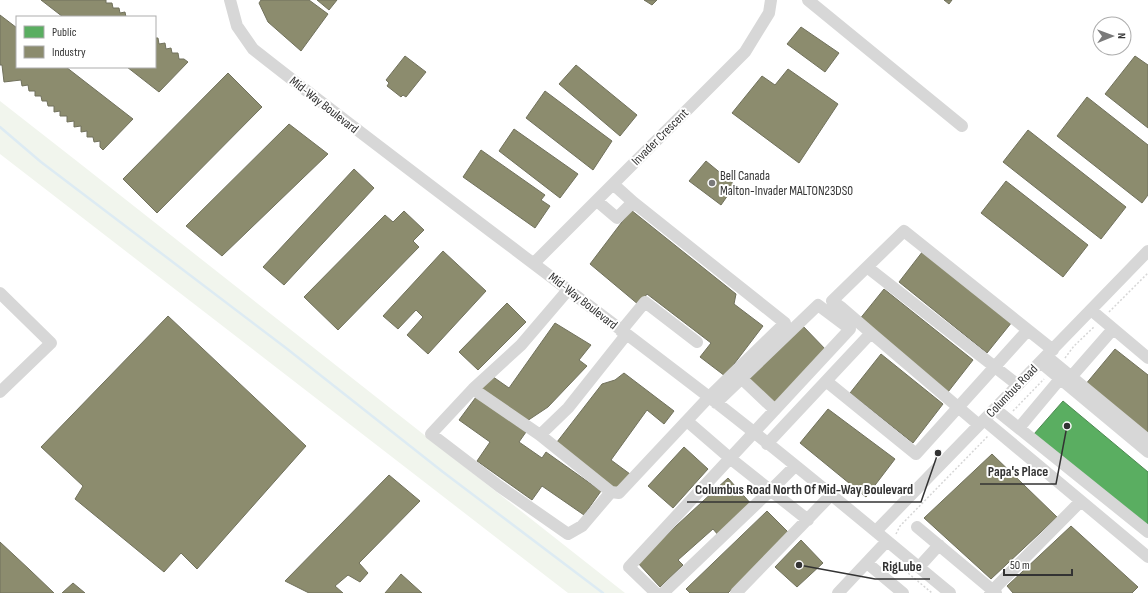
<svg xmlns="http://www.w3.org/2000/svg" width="1148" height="593" viewBox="0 0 1148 593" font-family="'Sofia Sans Condensed',sans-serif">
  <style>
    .green { fill: #f1f5ed }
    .public { fill: #5aae61; stroke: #4e8953 }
    .industry { fill: #8c8c6e; stroke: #71715c }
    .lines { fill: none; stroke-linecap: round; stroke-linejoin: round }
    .stream { stroke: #ddebf3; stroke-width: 2.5 }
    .path { stroke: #d6d6d6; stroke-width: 1.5; stroke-dasharray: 2 2; stroke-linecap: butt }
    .minor { stroke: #d7d7d7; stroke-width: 12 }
    .poi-dot { fill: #7a7a7a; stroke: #fff; stroke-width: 1.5 }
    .labels { text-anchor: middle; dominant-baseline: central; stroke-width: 4; stroke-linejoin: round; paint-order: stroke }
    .street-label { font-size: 13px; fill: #333; stroke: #fff }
    .poi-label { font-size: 13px; fill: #333; stroke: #fff; text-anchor: start }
    .leader { fill: none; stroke: #333; stroke-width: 1.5 }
    .callout-dot { fill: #333; stroke: #fff; stroke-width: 1.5 }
    .callout-label { font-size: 14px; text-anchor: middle; font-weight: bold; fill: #333; stroke: #fff; stroke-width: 4; stroke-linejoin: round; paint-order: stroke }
  </style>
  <rect width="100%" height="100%" fill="#fff"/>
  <path class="green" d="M0,101L78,162L625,593H568L0,154Z"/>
  <path class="public" d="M1063,401L1148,472V525L1034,434Z"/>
  <path class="industry" d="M41,0H106V3H112L113,8H119L120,13L125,12L126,17H63Z
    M261,0H309L328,14L301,51L268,22L259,3Z
    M317,0H337L329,10Z
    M644,0H657L652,5Z
    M944,0H952L949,4Z
    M0,15L17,28V67H66L133,119L103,150L100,147V141L94,142L93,137H87V131L81,132V126L74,127V121L67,122V116H60V111L54,112V106H48L47,101H42L41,96H35V91H29L28,85L22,86L21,80L4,82L2,65H0Z
    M801,27L839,53L825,72L787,44Z
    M155,38H158L159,44L165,43L166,49L171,48L172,53H178L179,59H184L188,62L159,92L127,67H155Z
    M405,56L426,72L406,97L403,95L401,97L387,86L389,83L386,80Z
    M1135,56L1148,65V128L1105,94Z
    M576,65L637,115L620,136L559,84Z
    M788,69L838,104L799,163L732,113L762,76L775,85Z
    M228,73L262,107L157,213L123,179Z
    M545,91L612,141L593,170L526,118Z
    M1087,97L1148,145V195L1142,203L1057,136Z
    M289,124L328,154L222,256L186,226Z
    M514,129L578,174L560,198L499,151Z
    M1028,130L1126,207L1101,239L1003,162Z
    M481,150L545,195L541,200L550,206L535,228L463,177Z
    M706,161L735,185L721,205L689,181Z
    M354,169L374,188L284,285L263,267Z
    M1006,181L1088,245L1063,277L981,213Z
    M631,210L736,294L734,304L763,326L725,376L700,357L711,343L647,294L639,305L590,264Z
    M404,211L424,230L413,241L419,247L338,330L304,297L385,215L393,222Z
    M443,251L486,291L428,354L407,335L423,317L416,310L398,329L383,316Z
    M923,251L1012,322L987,353L899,282Z
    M884,289L973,360L948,392L859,320Z
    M507,303L526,322L478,370L459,352Z
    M168,316L306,446L197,569L181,553L164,572L75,499L83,486L41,447Z
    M555,323L591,345L579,360L587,366L548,407L527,421L478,389L489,374L509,388Z
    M801,324L828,352L775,405L748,377Z
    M1115,349L1148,375V435L1085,385Z
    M881,354L943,404L913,443L850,393Z
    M624,373L674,411L664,424L647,410L611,460L630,474L617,491L557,442L602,384L615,380Z
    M476,397L526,432L519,442L542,458L546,452L601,491L584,515L542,486L532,500L477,461L490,442L459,420Z
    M828,409L895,459L866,497L800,443Z
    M684,447L708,469L673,508L648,486Z
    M992,454L1057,517L991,579L924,518Z
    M389,475L420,501L359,563L368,573L360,582L348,575L335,586L343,593H309L285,581Z
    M728,478L752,505L719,536L713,529L678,560L683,565L660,587L637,562Z
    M767,511L789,533L728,593H690L686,589Z
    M1071,526L1138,587L1132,593H1013L1007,586Z
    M801,540L823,563L797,587L775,567Z
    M0,542L30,570L54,593H0Z
    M401,574L422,593H385Z
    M73,583L85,593H62Z"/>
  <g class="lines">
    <path class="stream" d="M0,127L41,162L286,348L443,472L603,593"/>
    <path class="path" d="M1109,312L1148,273
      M1065,358L1074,346L1095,326
      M1013,411L1044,379
      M896,534L900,526L988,436
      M896,563L932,593"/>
    <path class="minor" d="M230,0L237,26L253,49C403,167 557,280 709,397C791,460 870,527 950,593
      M808,0L962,126
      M597,201L617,218L633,202L613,184
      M534,263L745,52L769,13L771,0
      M867,267L1018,385
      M568,290L521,345L473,389L540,435L568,408L626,335
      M0,293L51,343L0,392
      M842,308L832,301L904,231L1053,350
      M1091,310L1148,358
      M838,313L842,308L871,333
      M621,331L645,302L697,342
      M1046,356L1148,440
      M1040,362L1148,452
      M1071,377L1113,329
      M741,378L775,410
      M826,381L916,454L1028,330
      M473,389L431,434L499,486L568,534L582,526L611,492L540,435
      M995,409L1148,532
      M984,420L1148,557
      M687,421L731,459L808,520
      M1019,428L1060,379
      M767,444L871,333L979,425
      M611,492L619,493L709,397L785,323L633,202
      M917,527L996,593
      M876,531L1148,251
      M867,563L903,593
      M919,567L939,545
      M656,593L629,567L850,329L818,305L716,403
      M663,593L771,490L795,466
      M736,593L831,495
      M838,593L887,541
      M990,593L1080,502"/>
  </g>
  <circle class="poi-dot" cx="712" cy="183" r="4"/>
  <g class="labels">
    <g class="street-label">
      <text transform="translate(324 105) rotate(38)">Mid-Way Boulevard</text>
      <text transform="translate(660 137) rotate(-45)">Invader Crescent</text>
      <text transform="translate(583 301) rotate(38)">Mid-Way Boulevard</text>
      <text transform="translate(1012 391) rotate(-46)">Columbus Road</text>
    </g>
    <g class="poi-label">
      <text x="720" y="176">Bell Canada<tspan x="720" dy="15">Malton-Invader MALTON23DS0</tspan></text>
    </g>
  </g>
  <path class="leader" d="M1067 426L1056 484H980M938 453L921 502H687M799 565L875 579H930"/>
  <g class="callout-dot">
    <circle cx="1067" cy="426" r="4"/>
    <circle cx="938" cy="453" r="4"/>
    <circle cx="799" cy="565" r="4"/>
  </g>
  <g class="callout-label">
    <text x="1018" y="476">Papa's Place</text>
    <text x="804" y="494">Columbus Road North Of Mid-Way Boulevard</text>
    <text x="902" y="571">RigLube</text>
  </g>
  <rect x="16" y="16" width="140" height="52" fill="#ffffff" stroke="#adadad"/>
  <rect x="24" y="26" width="20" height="12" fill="#5aae61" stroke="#adadad"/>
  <text x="52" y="36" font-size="12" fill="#333333">Public</text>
  <rect x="24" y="46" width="20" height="12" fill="#8c8c6e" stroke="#adadad"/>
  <text x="52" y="56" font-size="12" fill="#333333">Industry</text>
  <g transform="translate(1112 36) rotate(89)"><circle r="19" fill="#ffffff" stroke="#adadad"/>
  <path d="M0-3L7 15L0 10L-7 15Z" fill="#7a7a7a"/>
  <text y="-6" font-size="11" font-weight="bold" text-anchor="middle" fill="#333333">N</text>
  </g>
  <path d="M1004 569v6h68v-6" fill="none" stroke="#333333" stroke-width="2"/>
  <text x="1010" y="569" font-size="12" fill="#333333" stroke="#ffffff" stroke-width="3" paint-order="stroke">50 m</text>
</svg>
